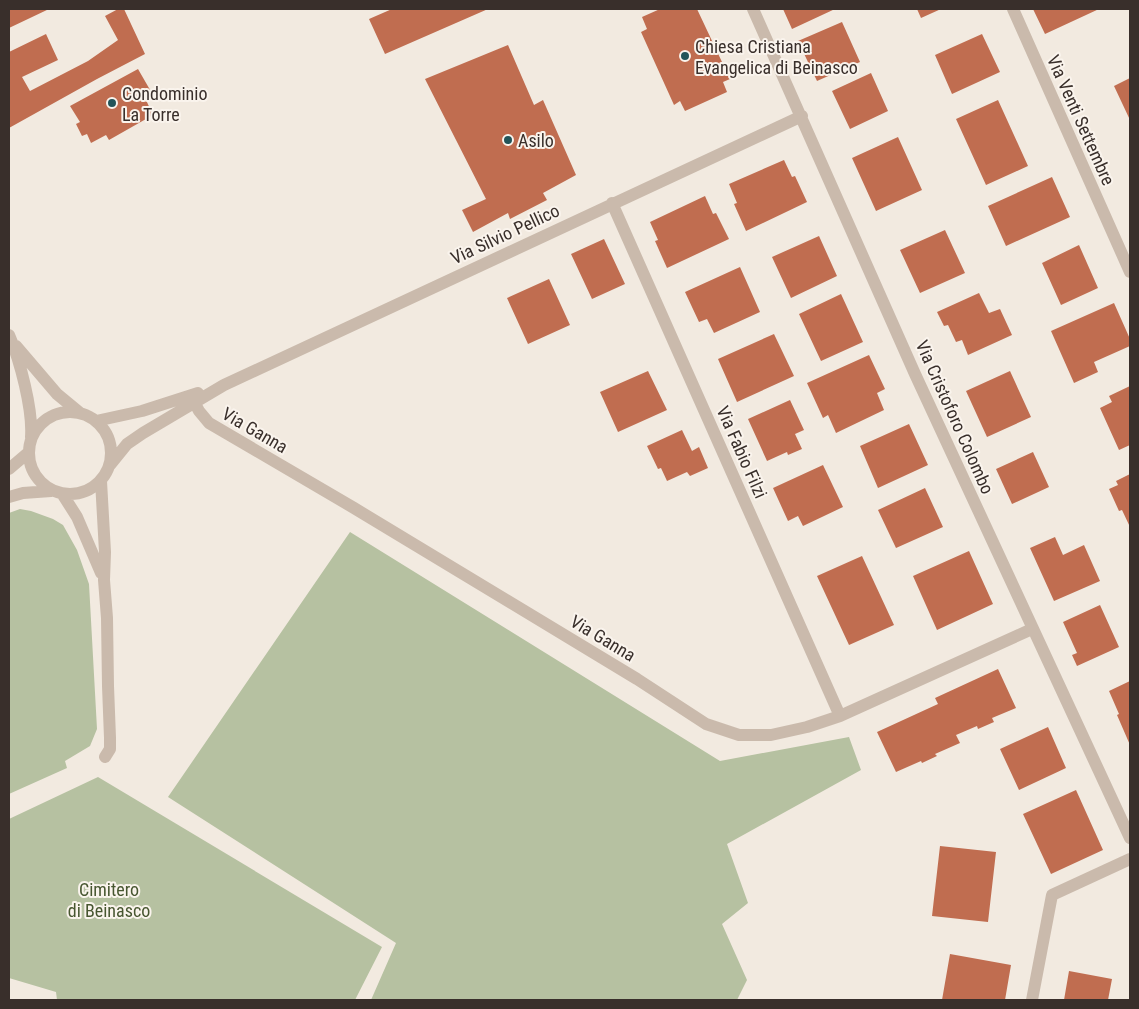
<svg xmlns="http://www.w3.org/2000/svg" width="1139" height="1009" viewBox="0 0 1139 1009" font-family="'Roboto Condensed',sans-serif">
  <style>
    .green { fill: #b6c1a1 }
    .building { fill: #c06d50 }
    .lines { fill: none; stroke-linecap: round; stroke-linejoin: round }
    .minor { stroke: #cabaac; stroke-width: 12 }
    .poi-dot { fill: #225459; stroke: #faf4ed; stroke-width: 2 }
    .labels { text-anchor: middle; dominant-baseline: central; stroke-width: 4; stroke-linejoin: round; paint-order: stroke }
    .poi-label { font-size: 18px; fill: #392f2b; stroke: #faf4ed; text-anchor: start }
    .street-label { font-size: 18px; fill: #392f2b; stroke: #faf4ed }
    .park-label { font-size: 18px; fill: #475630; stroke: #faf4ed }
  </style>
  <rect width="100%" height="100%" fill="#f2eae0"/>
  <path class="green" d="M20,509L31,511L53,519L63,525L77,550L89,584L97,729L90,746L65,761L67,768L9,794V513Z
    M350,532L720,761L849,737L861,770L727,844L748,903L722,924L747,980L737,1000H371L396,943L168,797Z
    M98,777L382,947L355,1000H57L56,992L9,978V819Z"/>
  <path class="building" d="M9,9H49L9,28Z
    M118,9H124L145,54L97,79L9,128V52L46,34L58,60L22,77L30,91L88,61L118,40L105,16Z
    M392,9H488L385,54L369,19Z
    M660,9H697L730,79L723,82L727,92L685,111L680,101L674,105L641,32L647,29L642,17Z
    M783,9H835L792,29Z
    M917,9H941L921,18Z
    M1033,9H1099L1045,34Z
    M842,22L860,62L817,81L798,41Z
    M982,34L1000,72L952,94L935,55Z
    M508,45L534,105L543,100L576,175L543,193L547,200L510,219L508,213L473,232L462,210L486,199L425,79Z
    M138,69L153,95L146,100L153,115L109,140L106,135L91,143L87,134L82,136L76,124L80,122L70,106Z
    M871,73L888,111L850,129L832,91Z
    M1130,78V120L1114,86Z
    M998,100L1028,166L986,185L956,119Z
    M898,137L922,190L876,211L852,158Z
    M784,160L792,177L795,176L807,202L746,231L734,204L737,203L729,184Z
    M1052,177L1070,217L1006,246L988,206Z
    M705,196L713,214L716,213L729,239L667,268L655,241L658,240L650,222Z
    M945,230L965,273L920,293L900,250Z
    M819,236L837,276L791,298L772,257Z
    M604,239L625,284L592,299L571,254Z
    M1079,245L1098,288L1061,305L1042,263Z
    M740,267L760,312L714,333L707,319L699,322L685,292Z
    M549,279L570,325L528,344L507,298Z
    M979,293L989,313L1000,309L1012,335L968,355L962,340L956,342L948,325L944,326L937,312Z
    M841,294L863,342L821,361L799,314Z
    M1114,303L1130,339V346L1094,362L1098,372L1074,383L1051,331Z
    M774,334L794,376L737,402L718,359Z
    M869,355L885,389L877,393L884,410L836,433L828,415L823,418L807,383Z
    M648,371L667,410L618,432L600,392Z
    M1010,371L1031,417L987,437L966,391Z
    M1130,386V445L1119,450L1100,408L1112,402L1109,396Z
    M790,400L804,430L795,434L802,449L788,455L787,452L767,461L748,419Z
    M909,424L928,465L878,488L860,446Z
    M682,430L692,451L699,447L708,468L690,476L687,472L667,481L661,468L658,469L647,446Z
    M1033,452L1049,487L1012,504L996,469Z
    M823,465L843,507L803,526L798,516L788,521L773,488Z
    M1130,474V527L1122,510L1119,511L1109,489L1118,485L1116,481Z
    M925,488L943,527L896,548L878,510Z
    M1055,537L1063,555L1084,545L1100,581L1054,601L1030,548Z
    M969,551L993,604L937,630L913,576Z
    M862,556L894,625L849,645L817,576Z
    M1100,605L1119,647L1077,666L1072,655L1077,653L1063,622Z
    M998,669L1016,708L992,718L994,722L978,729L977,726L956,735L960,743L935,754L937,756L922,763L921,761L896,772L877,732L938,704L935,698Z
    M1130,681V745L1117,715L1119,714L1109,691Z
    M1048,727L1066,768L1019,790L1000,749Z
    M1076,790L1103,850L1051,874L1023,814Z
    M940,846L996,852L988,922L932,916Z
    M950,954L1011,965L1005,1000H942Z
    M1069,971L1112,979L1108,1000H1064Z"/>
  <g class="lines">
    <path class="minor" d="M753,9L915,374L1130,838
      M1013,9L1130,272
      M612,203L840,716
      M9,335C20,360 33,410 31,437
      M16,346L57,394L80,413
      M191,396L199,411L209,423L354,508L637,679L706,724L739,735H771L807,727L840,716L1032,629
      M29 453a41 41 0 1 1 82 0a41 41 0 1 1-82 0Z
      M96,421L142,411L198,393
      M110,465L127,444L143,433L224,385L802,116
      M9,469L29,452
      M101,481L105,552L104,580L107,618L108,686L110,738V749L105,757
      M63,495L77,517L101,573
      M9,497L23,493L51,491
      M1032,1000L1052,895L1130,859"/>
  </g>
  <g class="poi-dot">
    <circle cx="685" cy="56" r="5"/>
    <circle cx="112" cy="103" r="5"/>
    <circle cx="508" cy="140" r="5"/>
  </g>
  <g class="labels">
    <g class="poi-label">
      <text x="695" y="46">Chiesa Cristiana<tspan x="695" dy="21">Evangelica di Beinasco</tspan></text>
      <text x="122" y="93">Condominio<tspan x="122" dy="21">La Torre</tspan></text>
      <text x="518" y="140">Asilo</text>
    </g>
    <g class="street-label">
      <text transform="translate(1081 120) rotate(66)">Via Venti Settembre</text>
      <text transform="translate(505 234) rotate(-25)">Via Silvio Pellico</text>
      <text transform="translate(955 417) rotate(66)">Via Cristoforo Colombo</text>
      <text transform="translate(255 430) rotate(30)">Via Ganna</text>
      <text transform="translate(742 452) rotate(66)">Via Fabio Filzi</text>
      <text transform="translate(603 638) rotate(31)">Via Ganna</text>
    </g>
    <g class="park-label">
      <text x="109" y="889">Cimitero<tspan x="109" dy="21">di Beinasco</tspan></text>
    </g>
  </g>
  <rect width="1139" height="1009" fill="none" stroke="#392f2b" stroke-width="20"/>
</svg>
